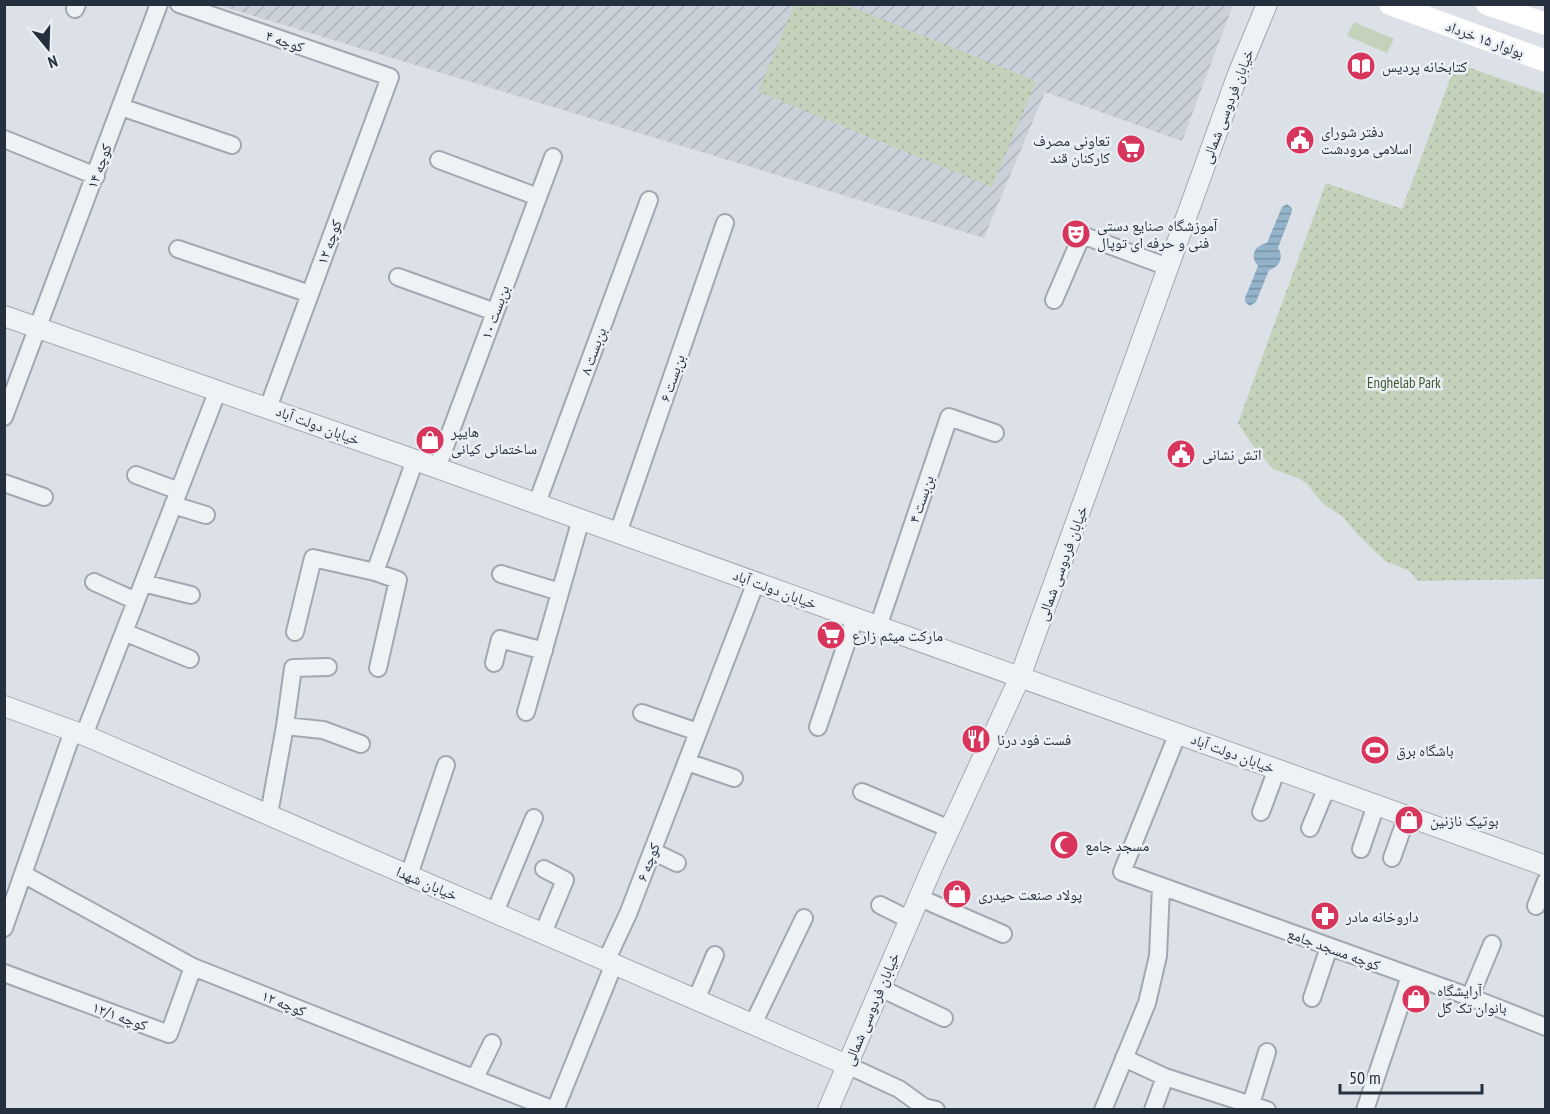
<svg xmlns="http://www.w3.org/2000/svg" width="1550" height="1114" viewBox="0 0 1550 1114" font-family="'PT Sans Narrow','Noto Naskh Arabic',sans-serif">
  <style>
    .industrial { fill: url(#industrial-furrows) }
    .green { fill: #c4d2bc }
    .park { fill: url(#park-dots) }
    .water { fill: url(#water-rules) }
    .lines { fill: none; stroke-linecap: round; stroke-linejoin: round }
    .minor-casing { stroke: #a1a8b1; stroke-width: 20 }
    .tertiary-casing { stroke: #a1a8b1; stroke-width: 22 }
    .minor { stroke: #eff2f5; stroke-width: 16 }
    .tertiary { stroke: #eff2f5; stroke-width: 20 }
    .secondary { stroke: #fff; stroke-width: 22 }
    .labels { text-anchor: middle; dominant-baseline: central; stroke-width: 5; stroke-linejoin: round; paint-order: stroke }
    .street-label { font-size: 15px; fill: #25303f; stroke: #ebf0f5 }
    .poi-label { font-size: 15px; fill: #25303f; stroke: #ebf0f5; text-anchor: start }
    .park-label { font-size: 15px; fill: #3d5b31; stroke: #ebf0f5 }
  </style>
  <defs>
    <pattern id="industrial-furrows" width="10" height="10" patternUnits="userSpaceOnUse" patternTransform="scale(1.5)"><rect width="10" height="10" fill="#cad1d9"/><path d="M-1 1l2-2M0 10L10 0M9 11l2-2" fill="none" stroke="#adb4bb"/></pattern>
    <pattern id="park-dots" width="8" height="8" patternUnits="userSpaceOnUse" patternTransform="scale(1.5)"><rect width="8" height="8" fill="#c4d2bc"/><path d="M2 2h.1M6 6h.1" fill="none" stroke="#a8b5a3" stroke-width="1.8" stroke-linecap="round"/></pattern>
    <pattern id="water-rules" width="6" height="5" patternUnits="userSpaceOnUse" patternTransform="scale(1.5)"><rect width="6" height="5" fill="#93b3cb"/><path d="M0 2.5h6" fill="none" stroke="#7892a6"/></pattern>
  </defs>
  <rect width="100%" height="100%" fill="#dce1e7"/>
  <path class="industrial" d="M218,5H1233L1182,141L1045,92L984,238Z"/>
  <path class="green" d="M1354,22L1394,39L1387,53L1347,36Z"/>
  <path class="park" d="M794,5H847L1036,81L992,187L758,92Z
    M1456,63L1545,94V579L1418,581L1408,570L1385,561L1359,536L1343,517L1322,503L1307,484L1300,479L1273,469L1251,443L1238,423L1326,183L1402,209Z"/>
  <path class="water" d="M1287,204L1292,208V211L1278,248C1284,257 1280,267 1269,270L1256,302L1250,306L1245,302V298L1258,266C1249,256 1255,245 1267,243L1282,207Z"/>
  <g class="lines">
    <g class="minor-casing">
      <path id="minor" d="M179,4L390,77L268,408
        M75,9L77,4
        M121,107L232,145
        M4,139L96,176
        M439,160L538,197
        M178,249L310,294
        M398,277L495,312
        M1054,300L1082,235L1168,267
        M4,417L159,4
        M437,468L553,157
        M136,475L179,491
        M4,483L44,497
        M537,503L649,200
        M173,505L206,515
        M618,533L725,223
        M375,572L415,460
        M501,574L560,592
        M94,582L136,601
        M143,583L191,595
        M878,627L949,417L995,433
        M124,632L190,659
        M295,632L313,558L375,572L398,580L378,668
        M494,663L500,639L544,651
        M526,712L581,519
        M642,713L698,732
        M285,726L323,730L361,744
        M818,727L855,618
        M1178,733L1122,872L1470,997L1546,1027
        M84,735L218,390
        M687,762L734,778
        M862,792L950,829
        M1261,812L1277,769
        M269,814L285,726L293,668L328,667
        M1310,828L1327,787
        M1361,849L1376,805
        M652,851L677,863
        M1392,858L1407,816
        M23,874L193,967L554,1110
        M409,875L446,765
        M920,898L1003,934
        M880,905L910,920
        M1536,906L1546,881
        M495,912L534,818
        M4,928L73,731
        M543,933L565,880L544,869
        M606,961L628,914L756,582
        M4,973L169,1034L193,967
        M880,988L944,1018
        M1470,997L1492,944
        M1312,998L1329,947
        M696,1000L715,955
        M753,1024L804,918
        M1124,1058L1165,1077L1267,1110
        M847,1065L899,1089L924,1107L936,1110
        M475,1078L492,1043
        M1251,1104L1267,1052
        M555,1110L614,964
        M1103,1110L1147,1003L1158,956L1161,887
        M1153,1110L1165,1077
        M1365,1110L1410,976"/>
    </g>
    <g class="tertiary-casing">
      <path id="tertiary" d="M4,316L415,460L1546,866
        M4,706L84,735L847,1065
        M828,1110L934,863L1020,677L1238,74L1267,4"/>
    </g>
    <use href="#minor" class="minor"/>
    <use href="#tertiary" class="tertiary"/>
    <path class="secondary" d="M1390,4L1546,61
      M1487,4L1546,24"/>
  </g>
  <defs>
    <g id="library-disc" transform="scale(1.5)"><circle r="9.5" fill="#d8355d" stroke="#ebf0f5"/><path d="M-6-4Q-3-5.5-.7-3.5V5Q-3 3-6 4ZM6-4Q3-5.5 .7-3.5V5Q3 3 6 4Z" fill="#fff"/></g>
    <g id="civic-disc" transform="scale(1.5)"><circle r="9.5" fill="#d8355d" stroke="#ebf0f5"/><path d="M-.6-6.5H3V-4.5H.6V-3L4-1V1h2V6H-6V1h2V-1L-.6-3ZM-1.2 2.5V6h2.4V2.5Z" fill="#fff"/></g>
    <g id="supermarket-disc" transform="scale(1.5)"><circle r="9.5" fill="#d8355d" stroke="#ebf0f5"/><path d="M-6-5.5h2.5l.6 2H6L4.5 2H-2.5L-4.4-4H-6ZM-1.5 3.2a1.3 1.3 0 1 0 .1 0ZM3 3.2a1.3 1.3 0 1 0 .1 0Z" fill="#fff"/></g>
    <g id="theatre-disc" transform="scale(1.5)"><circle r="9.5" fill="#d8355d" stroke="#ebf0f5"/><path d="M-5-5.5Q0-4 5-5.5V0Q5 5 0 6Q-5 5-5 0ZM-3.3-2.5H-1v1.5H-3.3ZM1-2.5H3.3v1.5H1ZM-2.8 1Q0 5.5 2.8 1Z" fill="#fff"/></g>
    <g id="shop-disc" transform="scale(1.5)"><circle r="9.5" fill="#d8355d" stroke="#ebf0f5"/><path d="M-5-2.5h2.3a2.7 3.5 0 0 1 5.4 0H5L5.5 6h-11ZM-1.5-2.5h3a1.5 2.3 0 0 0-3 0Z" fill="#fff"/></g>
    <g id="restaurant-disc" transform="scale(1.5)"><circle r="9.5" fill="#d8355d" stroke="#ebf0f5"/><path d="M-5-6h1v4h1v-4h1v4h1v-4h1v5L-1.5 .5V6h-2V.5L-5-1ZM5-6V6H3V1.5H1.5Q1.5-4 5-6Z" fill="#fff"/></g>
    <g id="stadium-disc" transform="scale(1.5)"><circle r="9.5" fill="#d8355d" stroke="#ebf0f5"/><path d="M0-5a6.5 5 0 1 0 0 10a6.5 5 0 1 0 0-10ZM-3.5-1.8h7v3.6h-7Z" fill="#fff"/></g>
    <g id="mosque-disc" transform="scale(1.5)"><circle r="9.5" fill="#d8355d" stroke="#ebf0f5"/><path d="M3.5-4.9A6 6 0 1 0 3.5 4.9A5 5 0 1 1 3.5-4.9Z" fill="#fff"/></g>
    <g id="pharmacy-disc" transform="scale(1.5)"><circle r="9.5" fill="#d8355d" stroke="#ebf0f5"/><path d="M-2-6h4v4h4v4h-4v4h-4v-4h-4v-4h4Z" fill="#fff"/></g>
  </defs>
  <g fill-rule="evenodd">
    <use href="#library-disc" x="1361" y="66"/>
    <use href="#civic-disc" x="1300" y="140"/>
    <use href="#supermarket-disc" x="1131" y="149"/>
    <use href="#theatre-disc" x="1076" y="234"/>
    <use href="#shop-disc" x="430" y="440"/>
    <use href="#civic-disc" x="1181" y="454"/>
    <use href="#supermarket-disc" x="831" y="635"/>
    <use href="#restaurant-disc" x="976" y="739"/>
    <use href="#stadium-disc" x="1375" y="750"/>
    <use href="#shop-disc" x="1409" y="820"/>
    <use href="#mosque-disc" x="1064" y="845"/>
    <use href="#shop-disc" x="957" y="894"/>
    <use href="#pharmacy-disc" x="1325" y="916"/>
    <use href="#shop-disc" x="1416" y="999"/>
  </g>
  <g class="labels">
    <g class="street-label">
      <text transform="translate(1485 39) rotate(20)">بولوار ۱۵ خرداد</text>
      <text transform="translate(285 41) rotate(19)">کوچه ۴</text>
      <text transform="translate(1227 106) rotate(-69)">خیابان فردوسی شمالی</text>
      <text transform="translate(99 166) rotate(-70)">کوچه ۱۴</text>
      <text transform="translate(329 242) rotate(-70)">کوچه ۱۲</text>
      <text transform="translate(495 312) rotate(-70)">بن‌بست ۱۰</text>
      <text transform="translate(593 351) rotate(-70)">بن‌بست ۸</text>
      <text transform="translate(672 378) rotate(-71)">بن‌بست ۶</text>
      <text transform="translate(318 425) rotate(20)">خیابان دولت آباد</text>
      <text transform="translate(921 499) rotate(-71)">بن‌بست ۴</text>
      <text transform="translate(1062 563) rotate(-70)">خیابان فردوسی شمالی</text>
      <text transform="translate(775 589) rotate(20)">خیابان دولت آباد</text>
      <text transform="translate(1233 753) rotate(20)">خیابان دولت آباد</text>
      <text transform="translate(648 862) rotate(-69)">کوچه ۶</text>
      <text transform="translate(427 883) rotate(23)">خیابان شهدا</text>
      <text transform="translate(1334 949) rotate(20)">کوچه مسجد جامع</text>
      <text transform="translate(284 1003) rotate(22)">کوچه ۱۲</text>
      <text transform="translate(871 1009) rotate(-67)">خیابان فردوسی شمالی</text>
      <text transform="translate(120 1016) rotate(20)">کوچه ۱۲/۱</text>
    </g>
    <g class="poi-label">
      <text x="1382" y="66">کتابخانه پردیس</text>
      <text x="1321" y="131">دفتر شورای<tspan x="1321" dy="17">اسلامی مرودشت</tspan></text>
      <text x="1110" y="140" text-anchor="end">تعاونی مصرف<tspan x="1110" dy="17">کارکنان قند</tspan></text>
      <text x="1097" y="225">آموزشگاه صنایع دستی<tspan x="1097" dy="17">فنی و حرفه ای توپال</tspan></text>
      <text x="451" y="431">هایپر<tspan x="451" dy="17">ساختمانی کیانی</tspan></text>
      <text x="1202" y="454">اتش نشانی</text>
      <text x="852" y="635">مارکت میثم زارع</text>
      <text x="997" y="739">فست فود درنا</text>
      <text x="1396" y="750">باشگاه برق</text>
      <text x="1430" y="820">بوتیک نازنین</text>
      <text x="1085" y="845">مسجد جامع</text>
      <text x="978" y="894">پولاد صنعت حیدری</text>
      <text x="1346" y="916">داروخانه مادر</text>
      <text x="1437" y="990">آرایشگاه<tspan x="1437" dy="17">بانوان تک گل</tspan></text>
    </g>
    <g class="park-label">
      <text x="1404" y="382">Enghelab Park</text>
    </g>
  </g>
  <rect width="1550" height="1114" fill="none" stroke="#25303f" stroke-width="12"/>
  <g transform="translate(48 48) rotate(161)" stroke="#ebf0f5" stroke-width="4.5" paint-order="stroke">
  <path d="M0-4.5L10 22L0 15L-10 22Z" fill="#25303f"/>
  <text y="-9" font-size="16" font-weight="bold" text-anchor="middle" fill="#25303f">N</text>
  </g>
  <path d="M1340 1084v9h142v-9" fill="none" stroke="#25303f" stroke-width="3"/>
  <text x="1349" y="1084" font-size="18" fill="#25303f" stroke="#ebf0f5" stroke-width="4.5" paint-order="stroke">50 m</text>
</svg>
